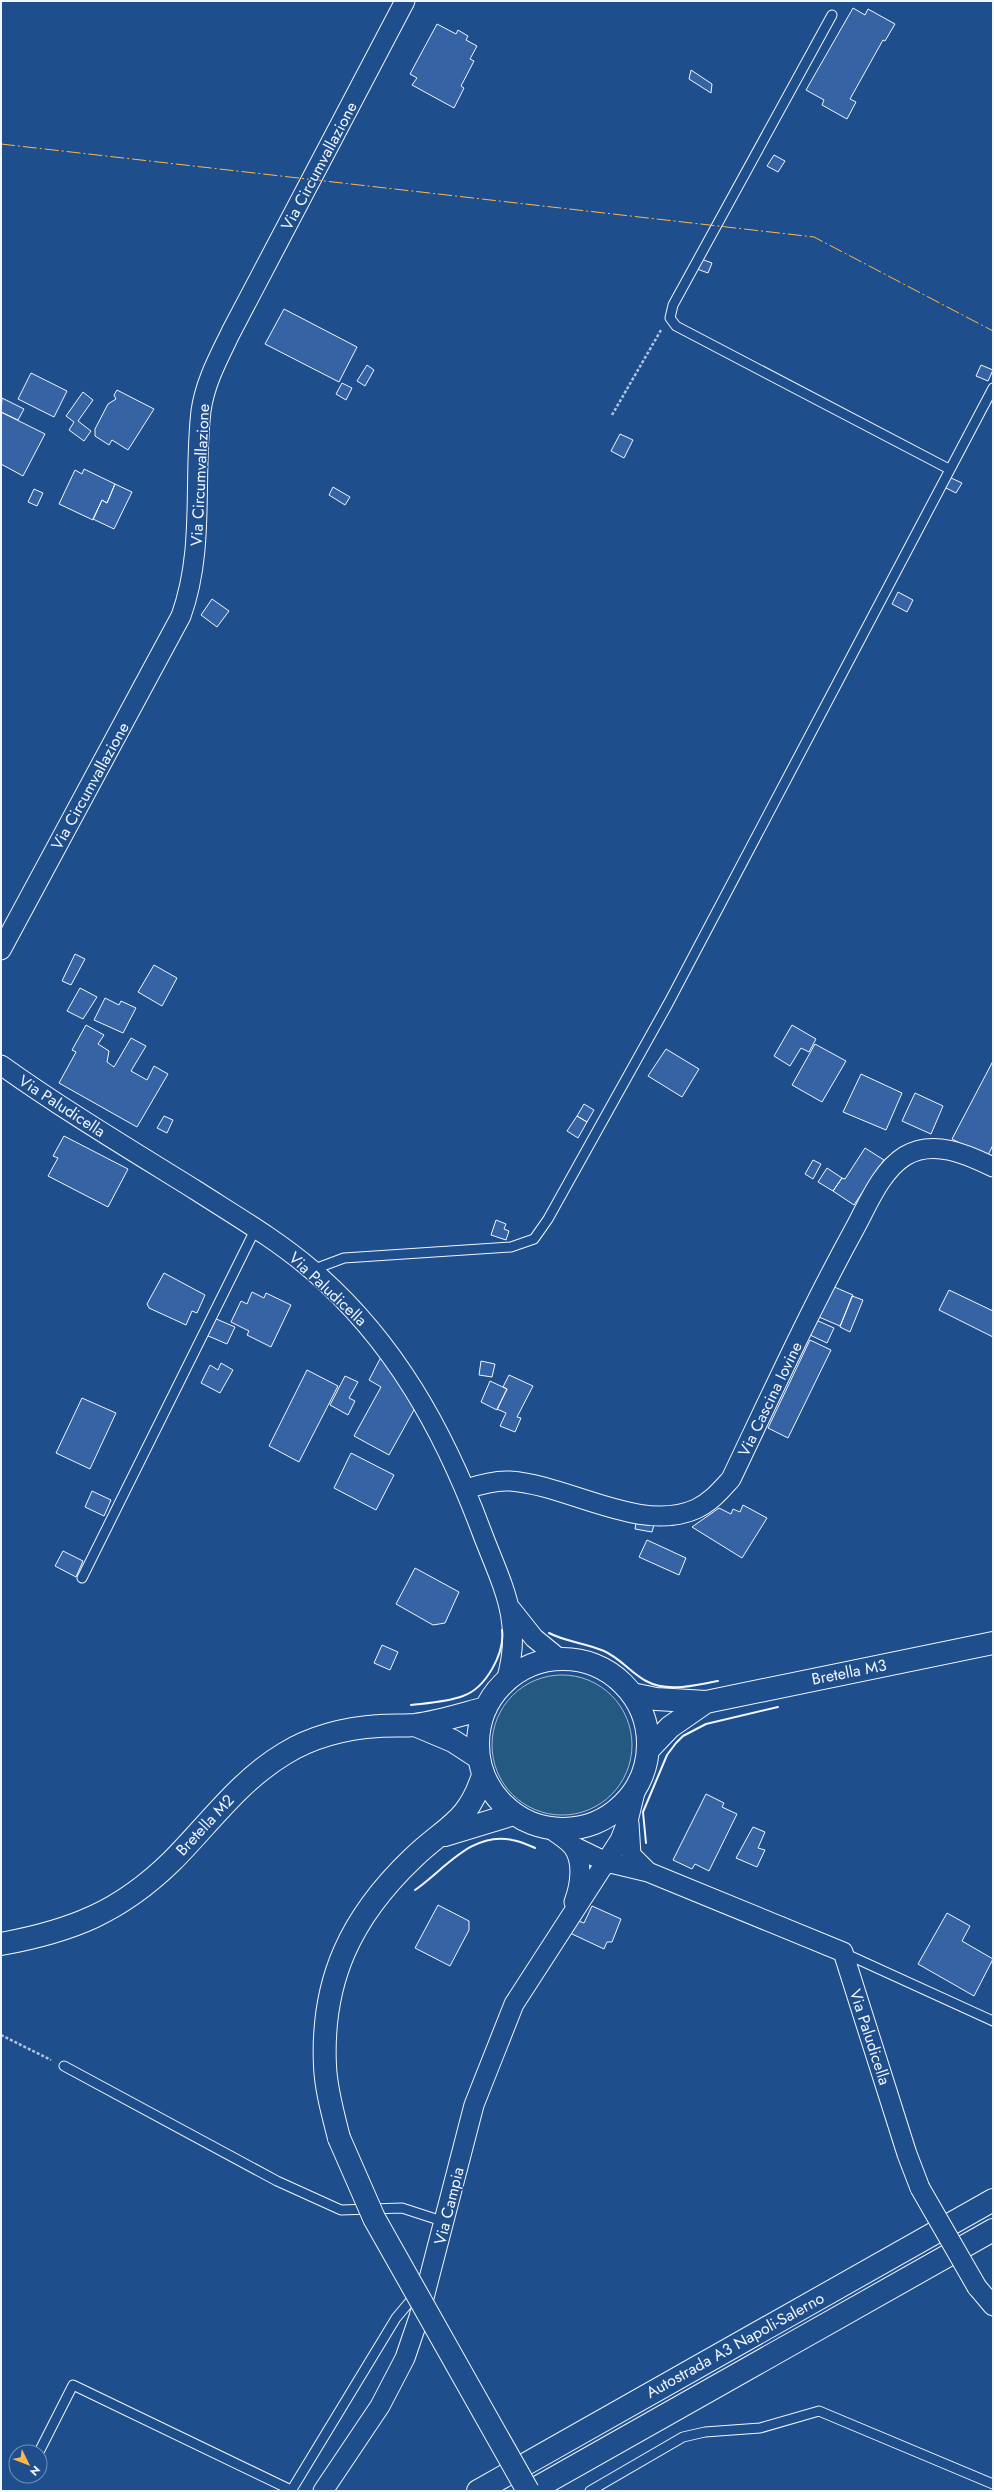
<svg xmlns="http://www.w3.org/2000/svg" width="994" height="2492" viewBox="0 0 994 2492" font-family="Jost,sans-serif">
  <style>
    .green { fill: #245a82; stroke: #a8bbd7 }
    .building { fill: #3563a3; stroke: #f2f6ff }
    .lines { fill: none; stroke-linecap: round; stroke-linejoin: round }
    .service-casing { stroke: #f2f6ff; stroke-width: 11 }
    .minor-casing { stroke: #f2f6ff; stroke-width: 21 }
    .tertiary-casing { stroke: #f2f6ff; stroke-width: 24 }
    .trunk-casing { stroke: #f2f6ff; stroke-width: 24 }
    .motorway-casing { stroke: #f2f6ff; stroke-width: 24 }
    .path { stroke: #b3c4dc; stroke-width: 2.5; stroke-dasharray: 3 2; stroke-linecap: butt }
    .service { stroke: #1f4e8c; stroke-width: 9 }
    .minor { stroke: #1f4e8c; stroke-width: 19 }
    .tertiary { stroke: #1f4e8c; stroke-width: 22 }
    .trunk { stroke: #1f4e8c; stroke-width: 22 }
    .motorway { stroke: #1f4e8c; stroke-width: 22 }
    .minor-bridge-casing { stroke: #f2f6ff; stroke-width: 21; stroke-linecap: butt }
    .trunk-bridge-casing { stroke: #f2f6ff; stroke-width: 24; stroke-linecap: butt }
    .minor-bridge { stroke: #1f4e8c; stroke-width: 19 }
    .trunk-bridge { stroke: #1f4e8c; stroke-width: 22 }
    .wall { stroke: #f2f6ff; stroke-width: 2 }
    .power { stroke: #ffb74d; stroke-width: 1; stroke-dasharray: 14 3 2 3; stroke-linecap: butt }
    .labels { text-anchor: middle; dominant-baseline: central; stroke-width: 3; stroke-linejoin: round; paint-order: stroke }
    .street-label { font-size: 16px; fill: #f2f6ff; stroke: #1f4e8c }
  </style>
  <rect width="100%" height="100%" fill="#1f4e8c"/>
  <path class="green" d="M492 1745a70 70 0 1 1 140 0a70 70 0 1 1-140 0Z"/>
  <path class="building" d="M853,8L865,15L868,9L895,24L885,41L883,40L850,99L856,102L847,119L822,105L824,100L806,90Z
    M437,24L456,34L458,30L468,36L466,40L477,46L470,59L474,61L461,86L464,88L454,108L412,85L417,78L410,74Z
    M691,70L712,84L711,93L689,79Z
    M774,155L785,161L778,172L767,166Z
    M701,259L712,263L708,273L697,269Z
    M284,309L357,347L339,382L265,344Z
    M367,365L374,370L365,386L357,381Z
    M981,365L993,370L988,381L976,376Z
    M31,373L67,391L54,417L18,399Z
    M342,383L352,388L346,400L336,394Z
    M117,390L154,409L128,450L112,440L109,445L95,436V429L108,404L116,399L114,395Z
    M83,392L93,400L78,421L91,431L84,441L69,430L74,422L66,416Z
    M2,398L24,409L18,420L1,412Z
    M1,412L45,434L23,476L1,464Z
    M620,434L633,440L624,458L611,451Z
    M84,469L115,484L107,503L102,500L93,520L59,504L75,470L82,474Z
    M949,477L962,483L956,493L944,487Z
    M115,484L132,492L114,529L93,519L102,500L107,503Z
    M333,487L350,497L345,505L329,495Z
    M34,489L43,493L37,506L28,502Z
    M898,592L913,600L907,612L892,604Z
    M212,599L229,611L217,627L201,615Z
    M75,954L85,959L71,985L62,981Z
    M154,965L177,978L162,1006L138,992Z
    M80,988L97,997L83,1019L67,1011Z
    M105,998L119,1005L121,1001L136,1008L123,1033L94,1020Z
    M86,1025L104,1035L98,1044L109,1051L107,1062L114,1067L131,1038L146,1046L131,1071L147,1080L154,1066L168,1074L137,1127L59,1083L76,1052L72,1050Z
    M792,1025L816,1039L809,1052L801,1048L790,1066L774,1056Z
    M815,1044L846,1061L822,1102L792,1085Z
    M666,1049L699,1069L682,1097L648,1076Z
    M993,1061V1145L987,1157L952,1139Z
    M861,1074L902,1093L886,1130L843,1112Z
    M915,1093L943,1106L931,1134L902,1121Z
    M584,1104L594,1110L587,1122L577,1116Z
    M164,1116L173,1120L167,1133L157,1128Z
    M577,1116L587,1122L578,1138L567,1131Z
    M64,1136L128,1169L108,1207L48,1176L58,1158L53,1156Z
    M865,1148L884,1160L854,1205L833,1191L842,1178L845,1179Z
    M813,1160L821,1164L813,1179L805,1174Z
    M827,1168L842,1178L833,1191L818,1182Z
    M496,1220L506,1224L504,1229L509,1231L506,1240L491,1235Z
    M164,1273L205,1295L197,1313L192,1311L186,1325L149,1308L147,1304Z
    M832,1286L853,1295L840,1326L819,1317Z
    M949,1290L993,1311V1337L939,1310Z
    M252,1292L264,1298L266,1293L291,1305L271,1347L247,1335L249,1331L231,1322L241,1301L247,1304Z
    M852,1296L863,1300L850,1332L840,1327Z
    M214,1318L235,1327L227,1344L206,1335Z
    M816,1320L834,1328L827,1343L810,1335Z
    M810,1340L831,1350L788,1438L768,1428Z
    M381,1357L415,1408L389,1455L354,1436L381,1387L369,1380Z
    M481,1361L495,1364L492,1377L479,1375Z
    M221,1363L233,1370L220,1393L201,1383L210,1365L218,1370Z
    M307,1370L338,1386L299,1462L269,1446Z
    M509,1375L533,1386L517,1417L521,1418L515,1432L500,1426L506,1413L497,1409L507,1389L503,1387Z
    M345,1376L358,1382L349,1398L355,1401L348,1415L330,1405Z
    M490,1381L507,1389L497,1410L481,1402Z
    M82,1398L116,1413L90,1469L56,1453Z
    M351,1453L394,1475L376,1510L334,1488Z
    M92,1491L111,1500L104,1516L85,1507Z
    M743,1505L767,1518L742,1558L692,1527L719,1508L731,1514L733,1509L740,1512Z
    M636,1522L654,1525L652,1532L635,1529Z
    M647,1540L686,1558L679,1575L639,1557Z
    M63,1551L83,1561L76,1577L55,1566Z
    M415,1568L459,1592L445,1623L433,1625L396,1604Z
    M382,1645L398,1652L390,1670L374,1663Z
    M706,1794L724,1803L722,1807L737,1814L709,1871L695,1864L692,1869L673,1860Z
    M753,1827L765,1832L758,1848L765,1850L757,1867L736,1858Z
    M438,1905L469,1921V1930L450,1966L415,1948Z
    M592,1906L621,1919L612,1942H607L604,1949L570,1933L576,1920L584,1923Z
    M947,1913L970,1926L962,1941L993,1959L974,1996L918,1964Z"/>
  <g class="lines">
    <g class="service-casing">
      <path id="service" d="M832,15L673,305L670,318L676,326L949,469
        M312,1270L344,1258L511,1247L534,1239L548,1219L669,1002L993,388
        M82,1578L256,1228
        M844,1953L993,2021
        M64,2066L277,2181L341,2210L402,2208L445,2222
        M40,2450L73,2385L291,2490
        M291,2491L396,2318L417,2293
        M590,2491L683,2437L705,2432L760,2428L819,2411L993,2484"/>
    </g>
    <g class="minor-casing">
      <path id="minor" d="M1,950L181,616C205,550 193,480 201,411C205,382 219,357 231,332L405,1
        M1,1065C64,1110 131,1150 197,1191C236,1216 277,1240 312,1270C394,1340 444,1431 481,1530C502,1586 524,1620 506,1681
        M466,1489C481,1484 495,1480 510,1481C569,1485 640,1534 696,1509C711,1502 720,1491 731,1479C771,1395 810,1310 855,1228C868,1204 881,1171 905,1156C933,1139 966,1154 993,1167
        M511,1609L534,1638L561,1660
        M629,1823L631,1855L648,1872
        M551,1829C557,1834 568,1840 573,1847C584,1862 580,1886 574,1902
        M573,1846L606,1862L648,1872L843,1952L907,2154L920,2188
        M977,2287L993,2306
        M323,2491L380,2406L405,2358L419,2317L474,2105L514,2004L620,1840L629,1817L636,1788"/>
    </g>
    <g class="tertiary-casing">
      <path id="tertiary" d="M478 1744a85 85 0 1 1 170 0a85 85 0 1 1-170 0Z
        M632,1694L656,1699L706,1702L993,1643
        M415,1725L453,1741L479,1758
        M648,1750L670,1727L706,1702
        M1,1944C72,1931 120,1912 172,1861C208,1825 239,1781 284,1754C311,1737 346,1728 379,1726C391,1725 403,1726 415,1725C439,1722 463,1714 486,1708"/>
    </g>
    <g class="trunk-casing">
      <path id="trunk" d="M445,1835L514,1814
        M339,2138C333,2114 326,2090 325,2066C321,1980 351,1917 413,1858C446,1826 468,1823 483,1775"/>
    </g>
    <g class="motorway-casing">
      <path id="motorway" d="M478,2491L993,2200
        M531,2491L993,2230"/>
    </g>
    <path class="path" d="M612,415L661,330
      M1,2035L51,2060"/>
    <use href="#service" class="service"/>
    <use href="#minor" class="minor"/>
    <use href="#tertiary" class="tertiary"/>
    <use href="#trunk" class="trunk"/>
    <use href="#motorway" class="motorway"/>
    <g class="minor-bridge-casing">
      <path id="minor-bridge" d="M920,2188L977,2287"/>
    </g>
    <g class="trunk-bridge-casing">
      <path id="trunk-bridge" d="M339,2138L374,2218L528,2491"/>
    </g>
    <use href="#minor-bridge" class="minor-bridge"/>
    <use href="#trunk-bridge" class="trunk-bridge"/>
    <path class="wall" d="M549,1633C566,1642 586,1643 604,1651C620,1658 631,1673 646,1681C668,1693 695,1685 718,1681
      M411,1705C428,1703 447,1702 463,1696C486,1688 505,1653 502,1630
      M646,1843L643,1812L667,1755L676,1743L683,1736L706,1724L778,1707
      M415,1890C444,1870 472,1831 512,1840C520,1841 528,1845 535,1848"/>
    <path class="power" d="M1,144L814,237L993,331"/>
  </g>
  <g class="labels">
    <g class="street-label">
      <text transform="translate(319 166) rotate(-62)">Via Circumvallazione</text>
      <text transform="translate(200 475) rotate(-87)">Via Circumvallazione</text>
      <text transform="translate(90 786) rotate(-61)">Via Circumvallazione</text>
      <text transform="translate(62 1106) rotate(33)">Via Paludicella</text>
      <text transform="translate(328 1289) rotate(43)">Via Paludicella</text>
      <text transform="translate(770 1399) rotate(-64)">Via Cascina Iovine</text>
      <text transform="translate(849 1672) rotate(-11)">Bretella M3</text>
      <text transform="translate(205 1825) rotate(-47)">Bretella M2</text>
      <text transform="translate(870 2037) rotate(72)">Via Paludicella</text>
      <text transform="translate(449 2206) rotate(-76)">Via Campia</text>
      <text transform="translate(735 2345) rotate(-29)">Autostrada A3 Napoli-Salerno</text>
    </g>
  </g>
  <rect width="994" height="2492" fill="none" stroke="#f2f6ff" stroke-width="4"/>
  <g transform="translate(28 2464) rotate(133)"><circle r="19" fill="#1f4e8c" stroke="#7391ba"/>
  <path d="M0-3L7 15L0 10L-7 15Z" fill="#ffb74d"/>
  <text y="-6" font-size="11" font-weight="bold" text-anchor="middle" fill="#f2f6ff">N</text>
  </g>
</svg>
